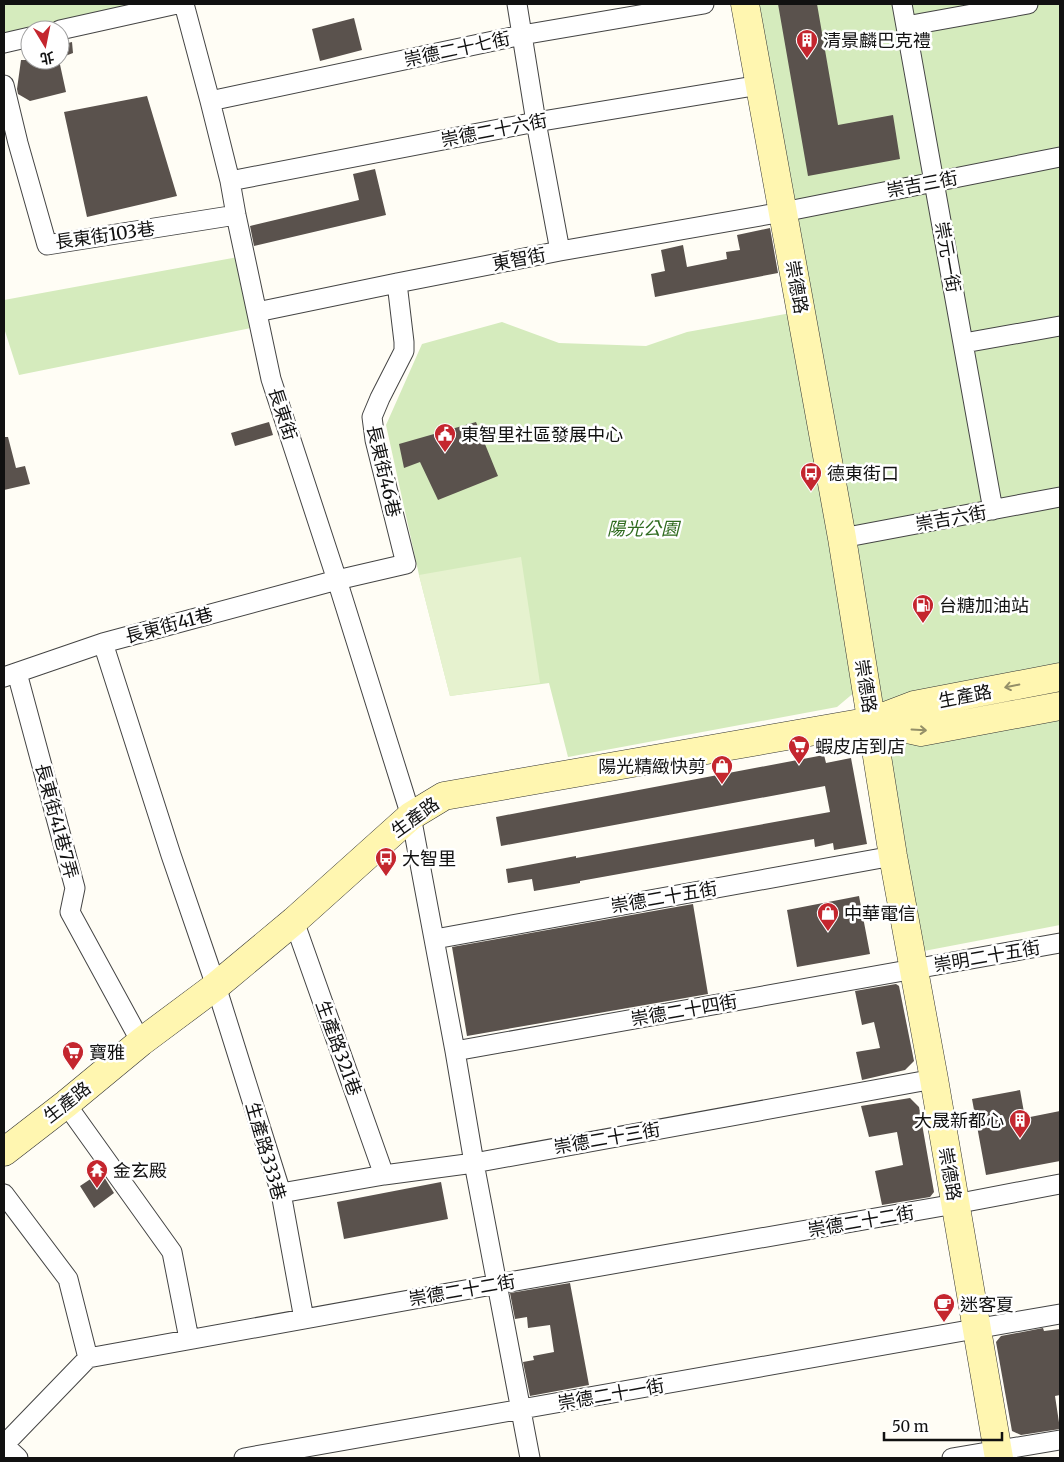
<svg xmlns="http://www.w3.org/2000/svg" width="1064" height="1462" viewBox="0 0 1064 1462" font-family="Merriweather,'Noto Sans TC',serif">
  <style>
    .green { fill: #d5ebbd }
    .pitch { fill: #e6f2cf }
    .building { fill: #5a524d }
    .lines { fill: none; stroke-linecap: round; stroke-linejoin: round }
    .street-casing { stroke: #444; stroke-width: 21 }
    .secondary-casing { stroke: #333; stroke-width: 29 }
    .street { stroke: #fff; stroke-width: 19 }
    .secondary { stroke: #fff6b0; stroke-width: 28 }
    .oneway { stroke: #948f68 }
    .labels { text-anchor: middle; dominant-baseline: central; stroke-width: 5; stroke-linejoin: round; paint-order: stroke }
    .poi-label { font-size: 18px; fill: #111; stroke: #fff; text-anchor: start }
    .street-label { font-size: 18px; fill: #111; stroke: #fff }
    .park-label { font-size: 18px; font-style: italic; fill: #2f6b1f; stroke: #fff }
  </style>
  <rect width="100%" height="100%" fill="#fffdf5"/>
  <path class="green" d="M4,4H159L50,30H30L4,41Z
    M751,4H1060V925L924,951Z
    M238,257L251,328L19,375L4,328V300Z
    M791,313L856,691L837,707L568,757L549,683L450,696L419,575L386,425L422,344L502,322L559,343L646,346L687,332Z"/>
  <path class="pitch" d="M521,557L540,683L450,696L419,575Z"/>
  <path class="building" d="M778,4H817L838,125L893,115L900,159L808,176Z
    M354,18L362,50L320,61L312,29Z
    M72,42L73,53L60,58V45Z
    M21,60H59L66,92L30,101L18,94L17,89Z
    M147,96L177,196L87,217L64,112Z
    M375,169L386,215L254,246L250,226L359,200L353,174Z
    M770,228L778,273L655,297L651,274L665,271L661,250L683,245L687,267L727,259L726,252L740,250L737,235Z
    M269,422L273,435L235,446L231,433Z
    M476,422L498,476L438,500L420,462L404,468L399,444Z
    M4,437H8L16,468L25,466L30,484L4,490Z
    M824,755L826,763L851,758L867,844L834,850L833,843L815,847L814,839L580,881V883L534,891L532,879L508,883L506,869L576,856V858L830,812L825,786L501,846L496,817Z
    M859,896L870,954L797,967L787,910Z
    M693,904L708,994L467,1036L452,947Z
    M896,984L899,986L914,1061L905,1070L862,1080L856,1052L880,1048L874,1022L862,1025L855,991Z
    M1020,1090L1025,1118L1060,1111V1161L986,1175L972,1099Z
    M910,1098L919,1107L934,1192L930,1197L882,1205L875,1171L903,1165L897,1132L869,1137L861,1106Z
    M101,1172L114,1193L94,1208L80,1186Z
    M441,1182L448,1219L344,1239L337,1202Z
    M570,1283L589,1385L530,1396L523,1362L534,1360L533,1356L554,1352L550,1325L528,1328L527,1317L515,1319L510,1293Z
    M1043,1328L1044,1331L1060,1329V1395L1055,1396L1060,1429L1021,1435L1012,1431L996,1342L1001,1336Z"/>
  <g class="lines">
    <g class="street-casing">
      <path id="street" d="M184,4L210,101L230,181L236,215L271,379L337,580L411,816L455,1051L474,1163L530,1458
        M517,4L536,122L560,251
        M902,4L993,510
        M906,26L1028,4
        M60,30L177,4
        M4,43L30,37
        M4,85L18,143L47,245L236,215
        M210,101L522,35L704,4
        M230,181L536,122L760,85
        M257,312L397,283L560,251L783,212L1060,157
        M964,343L1060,326
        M842,538L1060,497
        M103,643L171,855L216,986L281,1193L304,1319
        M17,673L75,888L70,912L141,1042
        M4,677L103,643L337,580L406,564L375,440L372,417L380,398L404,351V342L397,283
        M294,921L384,1175
        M435,939L893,856
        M455,1051L1060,943
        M66,1104L172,1252L189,1339
        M281,1193L384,1175L474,1163L934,1079
        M4,1194L68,1279L88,1358
        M4,1445L88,1358L498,1284L955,1204L1060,1184
        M4,1445L18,1458
        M244,1458L1060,1314
        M952,1458L1060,1440"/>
    </g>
    <g class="secondary-casing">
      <path id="secondary" d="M745,4L842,538L893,856L934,1079L999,1458
        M872,721L921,732L1060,706
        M4,1152L66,1104L141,1042L216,986L294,921L411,816L444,796L872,721L914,705L1060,677"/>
    </g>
    <use href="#street" class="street"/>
    <use href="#secondary" class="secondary"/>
  </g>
  <defs><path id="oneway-shaft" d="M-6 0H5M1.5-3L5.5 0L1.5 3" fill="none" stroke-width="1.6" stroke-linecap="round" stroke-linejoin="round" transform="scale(1.25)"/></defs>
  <g class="oneway">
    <use href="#oneway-shaft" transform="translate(1012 686) rotate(169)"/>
    <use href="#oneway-shaft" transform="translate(919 730) rotate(3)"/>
  </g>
  <defs>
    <g id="building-pin" transform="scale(1.125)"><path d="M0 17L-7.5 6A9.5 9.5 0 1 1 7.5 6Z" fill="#c4262e" stroke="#fff"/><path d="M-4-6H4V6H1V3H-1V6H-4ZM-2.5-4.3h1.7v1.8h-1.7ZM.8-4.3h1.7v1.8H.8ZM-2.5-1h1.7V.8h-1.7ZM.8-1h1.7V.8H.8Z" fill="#fff"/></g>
    <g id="civic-pin" transform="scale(1.125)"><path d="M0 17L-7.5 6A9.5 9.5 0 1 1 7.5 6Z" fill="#c4262e" stroke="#fff"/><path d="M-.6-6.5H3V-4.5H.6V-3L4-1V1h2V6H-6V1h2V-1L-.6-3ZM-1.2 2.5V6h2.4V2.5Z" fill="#fff"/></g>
    <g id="bus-pin" transform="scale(1.125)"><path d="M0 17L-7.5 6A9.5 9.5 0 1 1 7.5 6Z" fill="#c4262e" stroke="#fff"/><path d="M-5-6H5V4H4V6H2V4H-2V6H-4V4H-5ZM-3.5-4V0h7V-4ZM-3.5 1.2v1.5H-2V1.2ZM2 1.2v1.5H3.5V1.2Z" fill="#fff"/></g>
    <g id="fuel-pin" transform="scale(1.125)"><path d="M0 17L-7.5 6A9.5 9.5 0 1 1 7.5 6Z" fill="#c4262e" stroke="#fff"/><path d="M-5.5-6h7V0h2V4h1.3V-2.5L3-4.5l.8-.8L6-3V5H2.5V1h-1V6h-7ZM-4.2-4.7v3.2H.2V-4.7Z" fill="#fff"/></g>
    <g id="supermarket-pin" transform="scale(1.125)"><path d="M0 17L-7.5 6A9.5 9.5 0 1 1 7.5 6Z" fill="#c4262e" stroke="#fff"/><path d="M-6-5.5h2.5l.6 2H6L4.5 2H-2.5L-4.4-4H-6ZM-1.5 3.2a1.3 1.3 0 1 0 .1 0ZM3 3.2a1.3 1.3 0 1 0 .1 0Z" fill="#fff"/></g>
    <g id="shop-pin" transform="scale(1.125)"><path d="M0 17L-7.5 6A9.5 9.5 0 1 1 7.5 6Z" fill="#c4262e" stroke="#fff"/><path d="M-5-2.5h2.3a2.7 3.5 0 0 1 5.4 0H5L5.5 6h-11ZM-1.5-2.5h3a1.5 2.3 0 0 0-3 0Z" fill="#fff"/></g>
    <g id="temple-pin" transform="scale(1.125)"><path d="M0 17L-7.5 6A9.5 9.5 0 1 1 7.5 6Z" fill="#c4262e" stroke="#fff"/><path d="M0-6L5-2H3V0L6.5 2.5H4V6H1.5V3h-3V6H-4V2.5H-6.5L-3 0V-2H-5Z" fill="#fff"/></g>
    <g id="cafe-pin" transform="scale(1.125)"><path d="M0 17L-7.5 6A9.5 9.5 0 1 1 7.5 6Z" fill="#c4262e" stroke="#fff"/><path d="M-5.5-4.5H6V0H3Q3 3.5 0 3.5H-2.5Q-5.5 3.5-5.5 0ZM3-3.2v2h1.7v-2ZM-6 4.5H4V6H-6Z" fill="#fff"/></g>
  </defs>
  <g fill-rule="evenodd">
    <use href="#building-pin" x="807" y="40"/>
    <use href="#civic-pin" x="445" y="434"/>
    <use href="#bus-pin" x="811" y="473"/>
    <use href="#fuel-pin" x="923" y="605"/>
    <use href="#supermarket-pin" x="799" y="746"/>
    <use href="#shop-pin" x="722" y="766"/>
    <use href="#bus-pin" x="386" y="858"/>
    <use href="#shop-pin" x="828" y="913"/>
    <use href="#supermarket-pin" x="73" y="1052"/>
    <use href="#building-pin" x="1020" y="1120"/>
    <use href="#temple-pin" x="97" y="1170"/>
    <use href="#cafe-pin" x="944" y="1304"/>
  </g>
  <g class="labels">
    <g class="poi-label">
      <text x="823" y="40">清景麟巴克禮</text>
      <text x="461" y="434">東智里社區發展中心</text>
      <text x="827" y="473">德東街口</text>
      <text x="939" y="605">台糖加油站</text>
      <text x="815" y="746">蝦皮店到店</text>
      <text x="706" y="766" text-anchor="end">陽光精緻快剪</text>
      <text x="402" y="858">大智里</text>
      <text x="844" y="913">中華電信</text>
      <text x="89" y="1052">寶雅</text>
      <text x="1004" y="1120" text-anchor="end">大晟新都心</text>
      <text x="113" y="1170">金玄殿</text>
      <text x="960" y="1304">迷客夏</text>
    </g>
    <g class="street-label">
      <text transform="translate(457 49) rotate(-12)">崇德二十七街</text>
      <text transform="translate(494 130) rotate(-11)">崇德二十六街</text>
      <text transform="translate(922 184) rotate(-11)">崇吉三街</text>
      <text transform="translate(105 235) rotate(-8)">長東街103巷</text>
      <text transform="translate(948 257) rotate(80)">崇元一街</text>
      <text transform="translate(519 259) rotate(-11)">東智街</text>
      <text transform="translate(797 287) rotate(80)">崇德路</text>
      <text transform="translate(283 414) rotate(72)">長東街</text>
      <text transform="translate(384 471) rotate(77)">長東街46巷</text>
      <text transform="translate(951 518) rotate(-10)">崇吉六街</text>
      <text transform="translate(169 625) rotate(-15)">長東街41巷</text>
      <text transform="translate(866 686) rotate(81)">崇德路</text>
      <text transform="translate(965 696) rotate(-11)">生產路</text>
      <text transform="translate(415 817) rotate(-36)">生產路</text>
      <text transform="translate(57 821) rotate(75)">長東街41巷7弄</text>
      <text transform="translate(664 897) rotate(-10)">崇德二十五街</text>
      <text transform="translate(987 956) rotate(-10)">崇明二十五街</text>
      <text transform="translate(684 1010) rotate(-10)">崇德二十四街</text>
      <text transform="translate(339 1048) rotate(70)">生產路321巷</text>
      <text transform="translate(67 1102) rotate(-38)">生產路</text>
      <text transform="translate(607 1138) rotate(-10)">崇德二十三街</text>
      <text transform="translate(266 1151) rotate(74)">生產路333巷</text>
      <text transform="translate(950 1174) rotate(80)">崇德路</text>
      <text transform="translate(861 1221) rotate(-10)">崇德二十二街</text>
      <text transform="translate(462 1290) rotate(-10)">崇德二十二街</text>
      <text transform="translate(611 1394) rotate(-10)">崇德二十一街</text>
    </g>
    <g class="park-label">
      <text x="643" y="528">陽光公園</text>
    </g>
  </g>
  <rect width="1064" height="1462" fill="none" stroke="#111111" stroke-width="10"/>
  <g transform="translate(45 45) rotate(170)"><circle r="24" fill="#ffffff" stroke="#a0a0a0"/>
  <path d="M0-4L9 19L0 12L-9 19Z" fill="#c4262e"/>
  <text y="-8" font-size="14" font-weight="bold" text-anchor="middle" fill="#111111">北</text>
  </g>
  <path d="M884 1432v8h118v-8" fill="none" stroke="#111111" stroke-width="2.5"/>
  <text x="892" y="1432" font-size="15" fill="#111111" stroke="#ffffff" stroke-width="4" paint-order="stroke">50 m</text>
</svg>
